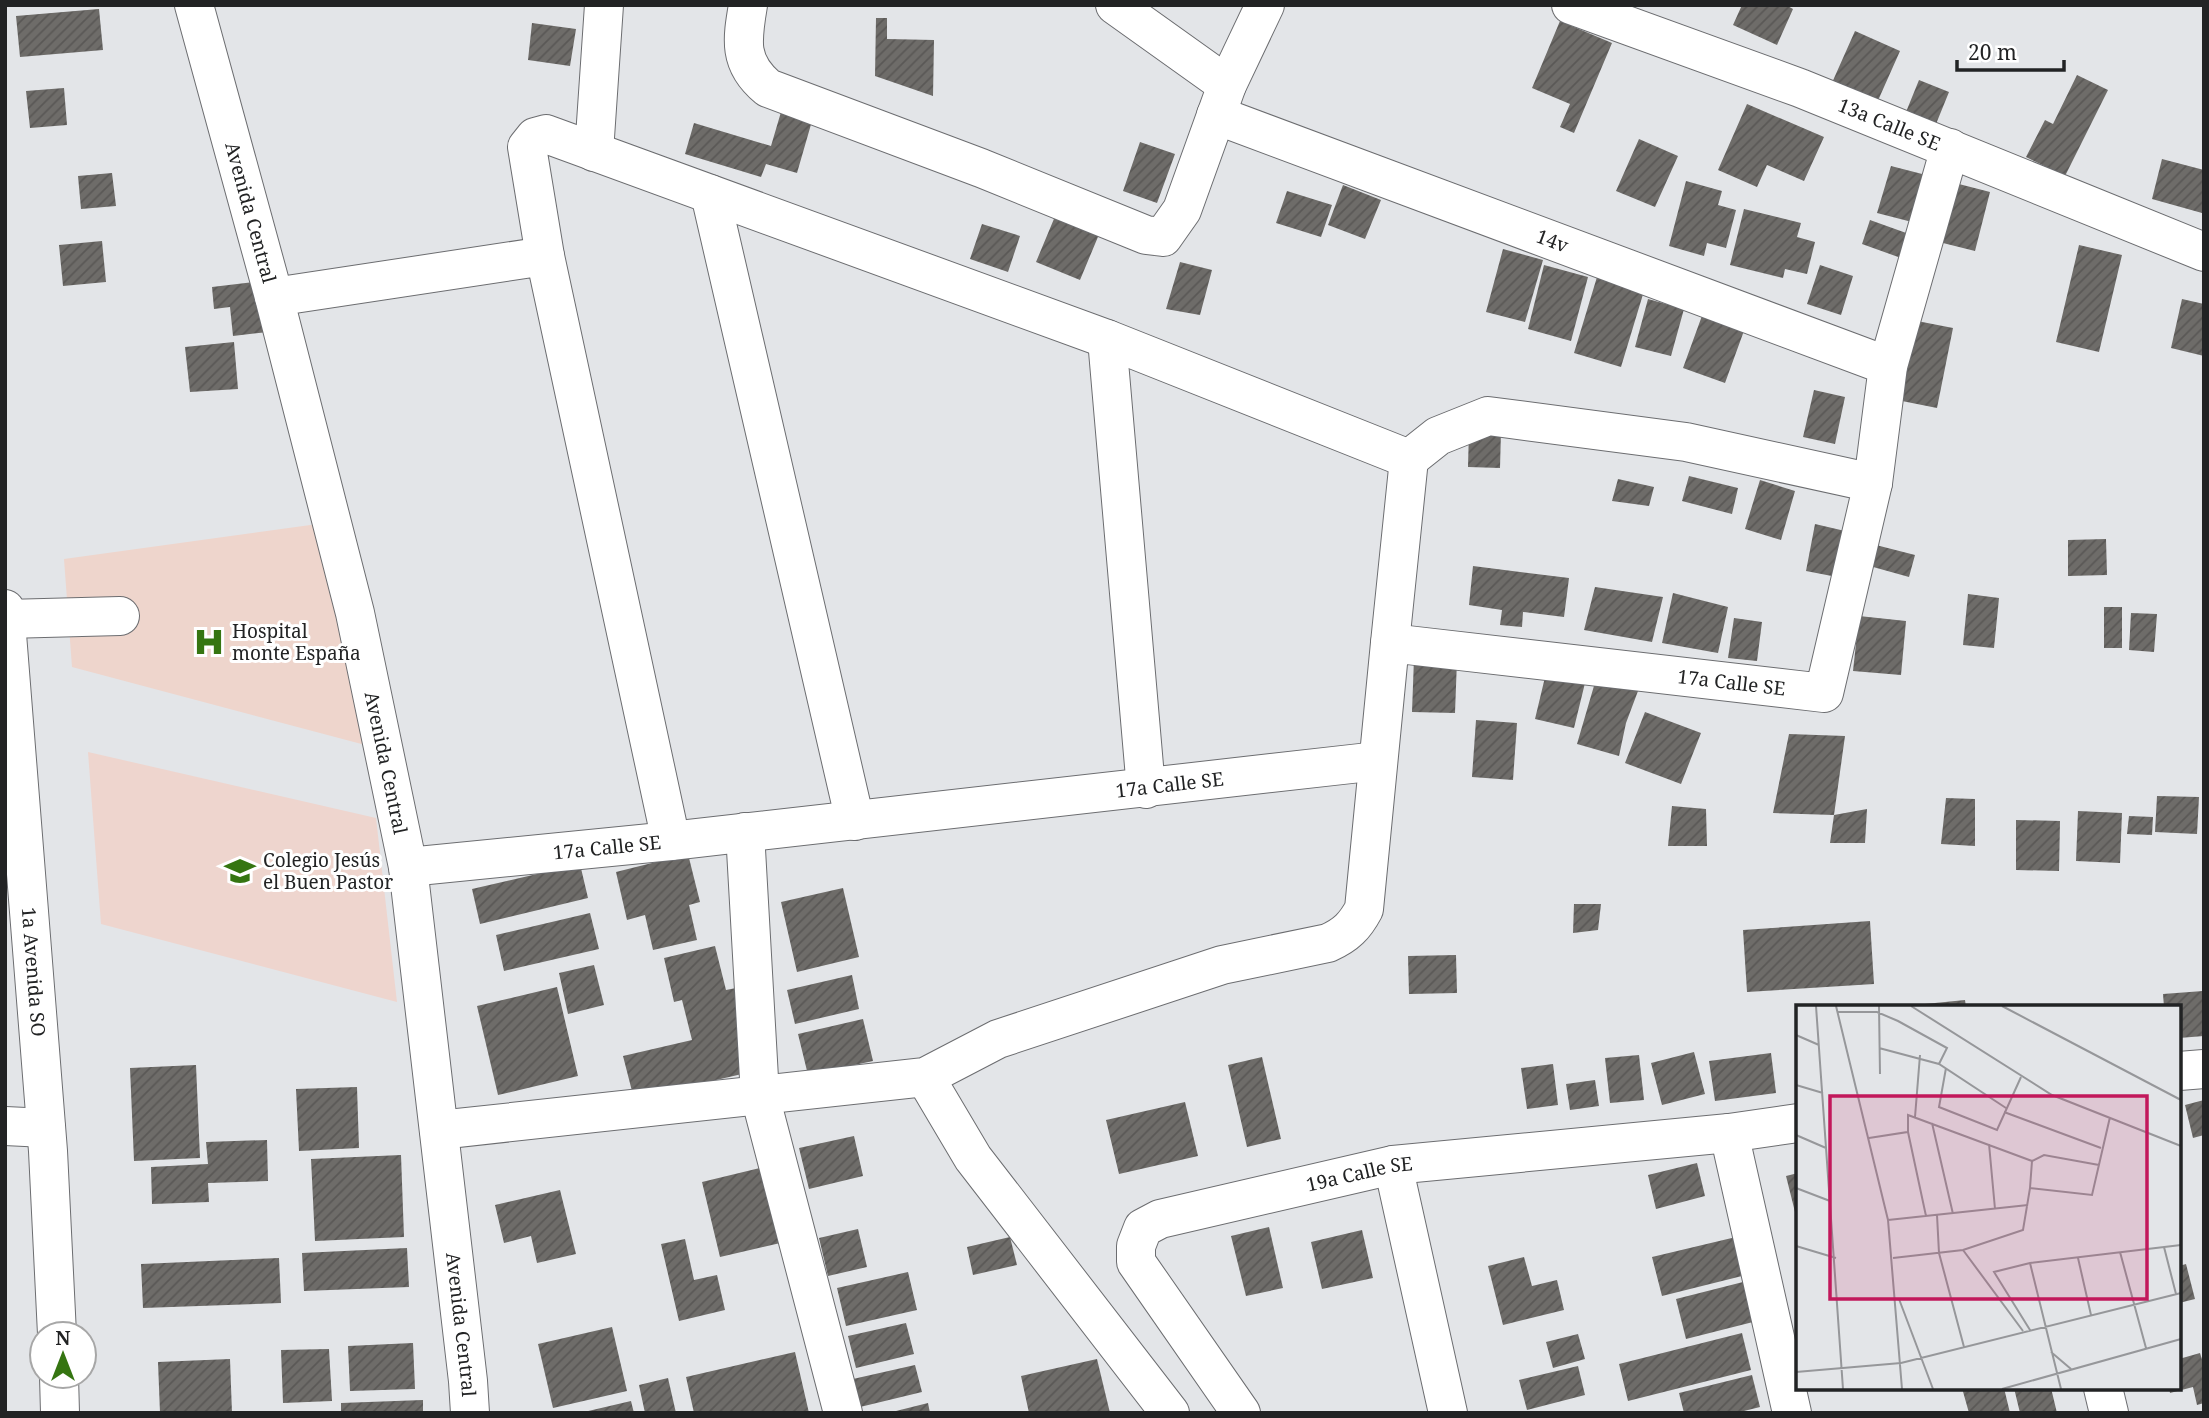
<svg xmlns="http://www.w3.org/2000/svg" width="2209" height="1418" viewBox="0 0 2209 1418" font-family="'Noto Serif',serif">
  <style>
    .education { fill: #eed5ce }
    .medical { fill: #eed5cc }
    .building { fill: url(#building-hatch) }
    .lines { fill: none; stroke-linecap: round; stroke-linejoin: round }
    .minor-casing { stroke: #6c6d70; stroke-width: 40 }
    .highway-casing { stroke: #6c6d70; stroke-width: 40 }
    .minor { stroke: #fff; stroke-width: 38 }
    .highway { stroke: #fff; stroke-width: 38 }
    .labels { text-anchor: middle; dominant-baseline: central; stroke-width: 6; stroke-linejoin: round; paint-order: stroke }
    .street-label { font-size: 19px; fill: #222324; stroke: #fff }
    .poi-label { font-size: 19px; fill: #222324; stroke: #fff; text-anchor: start }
    .inset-road { fill: none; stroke: #96979a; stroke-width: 2 }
    .view { fill: #c2185b; fill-opacity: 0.15; stroke: #c2185b; stroke-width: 3.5 }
    .inset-edge { fill: none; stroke: #222324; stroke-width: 3.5 }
  </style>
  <defs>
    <pattern id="building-hatch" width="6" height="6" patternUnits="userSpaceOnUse" patternTransform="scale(1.75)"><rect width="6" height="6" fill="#6e6c69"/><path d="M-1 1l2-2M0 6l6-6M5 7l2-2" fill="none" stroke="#5a5856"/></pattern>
  </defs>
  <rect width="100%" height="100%" fill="#e3e5e8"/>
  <path class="education" d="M88,752L376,818L397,1002L101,924Z"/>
  <path class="medical" d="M325,523L369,746L72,667L64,559Z"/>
  <path class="building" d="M1742,5H1786L1793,9L1777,45L1733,25Z
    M99,9L103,50L20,57L16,16Z
    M876,18H887V39L934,40L933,96L875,76Z
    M1560,21L1612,43L1574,133L1560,127L1570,104L1532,88Z
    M532,23L576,29L570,66L528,60Z
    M1855,31L1900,51L1876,105L1831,85Z
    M2077,75L2108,90L2065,176L2026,157L2045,120L2053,124Z
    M1919,80L1949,92L1936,124L1906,112Z
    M64,88L67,125L30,128L26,91Z
    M1747,104L1824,137L1804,181L1767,165L1757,187L1718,170Z
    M781,112L812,121L797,173L766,164L761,177L685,154L694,123L771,146Z
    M1639,139L1678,156L1655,207L1616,191Z
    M1140,142L1175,154L1157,203L1123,191Z
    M2162,159L2204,170L2202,213L2152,199Z
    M1891,166L1926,175L1912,222L1877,213Z
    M112,173L116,206L81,209L78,176Z
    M1686,181L1722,191L1718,205L1736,210L1726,248L1707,243L1704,256L1669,246Z
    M1955,183L1990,192L1975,251L1939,242Z
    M1343,185L1381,200L1365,239L1328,225Z
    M1287,191L1332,205L1321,237L1276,223Z
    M1744,209L1801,223L1797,237L1815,242L1807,274L1785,269L1783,278L1730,265Z
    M1056,214L1100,232L1080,280L1036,262Z
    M1870,220L1909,234L1901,258L1862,244Z
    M982,224L1020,236L1008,272L970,259Z
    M102,241L106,282L63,286L59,245Z
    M2079,245L2122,255L2099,352L2056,342Z
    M1503,249L1543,260L1525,322L1486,312Z
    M1180,262L1212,270L1200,315L1166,309Z
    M1544,265L1588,277L1571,341L1528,329Z
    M1820,265L1853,276L1841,315L1807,304Z
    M1597,277L1644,291L1621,367L1574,353Z
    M262,281L268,332L233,336L230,307L214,309L212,287Z
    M1648,299L1684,309L1671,356L1635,347Z
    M2182,299L2204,304V356L2171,348Z
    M1703,313L1745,328L1725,383L1683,368Z
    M1912,320L1953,328L1937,408L1897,400Z
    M234,342L238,389L190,392L185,347Z
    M1814,390L1845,397L1835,444L1803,437Z
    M1469,429L1501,431L1500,468L1468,467Z
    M1689,476L1738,488L1732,514L1682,501Z
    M1618,479L1654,487L1649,506L1612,501Z
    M1760,480L1795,491L1781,540L1745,529Z
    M1815,524L1845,531L1837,577L1806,571Z
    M2106,539L2107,575L2068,576V540Z
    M1872,544L1915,555L1909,577L1866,565Z
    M1473,566L1569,578L1564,617L1523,612L1522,627L1500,625L1502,610L1469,605Z
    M1595,587L1663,597L1652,642L1584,630Z
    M1673,593L1728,607L1718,653L1662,643Z
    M1968,594L1999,598L1994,648L1963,645Z
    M2104,607H2122V648H2104Z
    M2131,613L2157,614L2154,652L2129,650Z
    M1859,616L1906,621L1901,675L1853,671Z
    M1734,618L1762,622L1757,661L1728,658Z
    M1414,658L1457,660L1455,713L1412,712Z
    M1546,673L1585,683L1574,728L1535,719Z
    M1596,679L1638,691L1626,723L1619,756L1577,744Z
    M1645,712L1701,733L1681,784L1625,763Z
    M1476,720L1517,723L1513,780L1472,777Z
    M1789,734L1845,736L1834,815L1867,809L1865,843H1830L1834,815L1773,813Z
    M2157,796L2199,797L2197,834L2155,832Z
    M1946,798L1975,799V846L1941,844Z
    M1672,806L1706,809L1707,846H1668Z
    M2078,811L2122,813L2120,863L2076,861Z
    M2129,816L2153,817L2152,835L2127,834Z
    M2016,820L2060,821L2059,871L2016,870Z
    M688,854L700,902L689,905L697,940L653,950L645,915L627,920L616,872Z
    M580,864L588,898L480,924L472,889Z
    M843,888L859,957L797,972L781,902Z
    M1574,904H1601L1598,930L1573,933Z
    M590,913L599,949L504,971L496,935Z
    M1870,921L1874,984L1747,992L1743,930Z
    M715,946L726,990L736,988L755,1071L634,1099L623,1056L692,1040L682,1000L674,1002L664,958Z
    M1456,955L1457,993L1409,994L1408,956Z
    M594,965L604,1005L568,1014L559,973Z
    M852,975L859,1009L795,1024L787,990Z
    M557,987L578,1076L498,1095L477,1006Z
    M2203,991L2204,1036L2179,1038V1007H2164L2163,994Z
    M1965,1000L1966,1007H1925V1004Z
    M863,1019L873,1061L808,1075L798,1034Z
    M1694,1052L1705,1094L1662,1105L1651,1063Z
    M1771,1053L1776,1093L1715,1101L1709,1061Z
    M1639,1055L1644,1100L1610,1103L1605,1058Z
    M1262,1057L1281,1139L1247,1147L1228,1065Z
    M1553,1064L1558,1105L1527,1109L1521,1068Z
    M196,1065L200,1158L134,1161L130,1068Z
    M1595,1080L1599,1106L1570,1110L1566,1084Z
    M357,1087L359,1148L299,1151L296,1089Z
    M2204,1100V1135L2193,1138L2185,1105Z
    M1185,1102L1198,1156L1119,1174L1106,1120Z
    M854,1136L863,1176L809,1189L799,1148Z
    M267,1140L268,1181L208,1183L209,1202L152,1204L151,1167L208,1164L206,1142Z
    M401,1155L404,1237L315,1241L311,1159Z
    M1697,1163L1705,1196L1656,1209L1648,1175Z
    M772,1165L789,1241L720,1257L702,1182Z
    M1798,1173V1220H1797L1786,1176Z
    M560,1190L576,1254L537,1263L531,1236L504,1243L495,1205Z
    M1269,1227L1283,1288L1246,1296L1231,1236Z
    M858,1229L867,1267L828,1276L819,1238Z
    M1362,1230L1373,1278L1322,1289L1311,1242Z
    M1010,1237L1017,1265L973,1275L967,1247Z
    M1736,1237L1746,1275L1662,1296L1652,1257Z
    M685,1239L694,1280L717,1275L725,1310L679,1321L661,1244Z
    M407,1248L409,1287L304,1291L302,1253Z
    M1524,1257L1532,1286L1557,1280L1564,1310L1503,1325L1488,1266Z
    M279,1258L281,1303L143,1308L141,1264Z
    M2186,1264L2195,1299L2179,1303V1266Z
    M908,1272L917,1310L846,1326L837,1288Z
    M1743,1282L1753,1322L1686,1339L1676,1299Z
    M906,1323L914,1354L856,1368L848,1336Z
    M612,1327L627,1391L553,1408L538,1344Z
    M1742,1333L1751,1370L1628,1401L1619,1364Z
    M1578,1334L1585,1359L1553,1368L1546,1342Z
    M413,1343L415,1389L350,1391L348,1346Z
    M329,1349L332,1401L283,1403L281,1350Z
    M795,1352L809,1413H694L686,1377Z
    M2200,1353L2204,1366V1403L2197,1405L2193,1387L2170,1393L2169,1388H2179V1359Z
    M230,1359L232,1413H160L158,1362Z
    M1097,1359L1110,1413H1029L1021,1376Z
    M915,1365L922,1392L860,1407L853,1379Z
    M1578,1366L1585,1395L1527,1410L1519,1380Z
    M1752,1375L1760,1407L1736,1413H1684L1679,1393Z
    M668,1378L676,1413H645L639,1385Z
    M1962,1388H2004L2010,1413H1969Z
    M2014,1388H2051L2057,1413H2020Z
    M423,1400V1413H341V1403Z
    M631,1401L634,1413H585L584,1412Z
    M928,1403L930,1413H892V1412Z"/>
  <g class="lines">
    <g class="minor-casing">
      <g id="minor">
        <path id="s1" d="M194,5L274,297L355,613L408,867L468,1381L470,1413"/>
        <path d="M748,5C742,40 738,63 768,88L981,168L1146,235L1163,237L1182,210L1227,85L1265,5"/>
        <path d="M1115,5L1227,85"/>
        <path id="s2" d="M1571,5L1800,88L2204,252"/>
        <path id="s3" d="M1216,115L1888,366"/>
        <path d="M594,152L604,5"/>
        <path d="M710,194L855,821"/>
        <path d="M545,256L527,147L535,137L546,134L1107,339L1409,459L1390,643"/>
        <path d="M274,297L545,256L671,841"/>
        <path d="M1107,339L1146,789"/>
        <path d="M1409,459L1438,436L1488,416L1686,442L1873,483"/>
        <path d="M6,619L120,616"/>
        <path d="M745,832L760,1096L843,1413"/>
        <path id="s4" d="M408,867L671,841L1378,761"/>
        <path d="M2179,1071L2204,1069"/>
        <path d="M925,1077L973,1158L1170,1413"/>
        <path d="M5,1126L46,1128"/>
        <path id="s5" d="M439,1130L925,1077L998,1039L1222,965L1328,943C1346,935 1355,926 1364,909L1390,643L1824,693L1873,483L1888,366L1950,148"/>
        <path d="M1729,1133L1792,1413"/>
        <path d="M1393,1165L1448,1413"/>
        <path d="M2103,1388L2109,1413"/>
        <path id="s6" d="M1241,1413L1136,1262V1246L1143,1228L1160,1219L1393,1165L1729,1133L1798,1123"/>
      </g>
    </g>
    <g class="highway-casing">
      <g id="highway">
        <path id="s7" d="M5,609L48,1151L57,1334"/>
        <path d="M59,1376L60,1413"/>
      </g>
    </g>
    <use href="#minor" class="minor"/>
    <use href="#highway" class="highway"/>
  </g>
  <defs>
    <g id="hospital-bare" transform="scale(2.415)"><path d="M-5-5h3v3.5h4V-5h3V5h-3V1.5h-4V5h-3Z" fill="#357511" stroke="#fff" stroke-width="2.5" paint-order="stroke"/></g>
    <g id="university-bare" transform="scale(2.415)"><path d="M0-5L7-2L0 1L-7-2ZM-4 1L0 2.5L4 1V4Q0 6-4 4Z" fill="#357511" stroke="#fff" stroke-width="2.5" paint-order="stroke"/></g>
  </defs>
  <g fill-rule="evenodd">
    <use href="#hospital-bare" x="209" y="642"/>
    <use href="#university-bare" x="240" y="871"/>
  </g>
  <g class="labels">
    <g class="street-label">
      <text stroke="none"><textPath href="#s2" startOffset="340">13a Calle SE</textPath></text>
      <text stroke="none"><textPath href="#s1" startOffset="215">Avenida Central</textPath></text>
      <text stroke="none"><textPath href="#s3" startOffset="359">14v</textPath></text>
      <text stroke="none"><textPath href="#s5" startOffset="1577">17a Calle SE</textPath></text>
      <text stroke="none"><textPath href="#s1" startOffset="782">Avenida Central</textPath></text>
      <text stroke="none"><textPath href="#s4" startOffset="766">17a Calle SE</textPath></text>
      <text stroke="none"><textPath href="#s4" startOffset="200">17a Calle SE</textPath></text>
      <text stroke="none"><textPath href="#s7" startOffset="364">1a Avenida SO</textPath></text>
      <text stroke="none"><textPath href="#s6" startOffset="443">19a Calle SE</textPath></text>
      <text stroke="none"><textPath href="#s1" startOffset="1349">Avenida Central</textPath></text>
    </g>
    <g class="poi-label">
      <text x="232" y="631">Hospital<tspan x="232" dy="22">monte España</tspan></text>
      <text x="263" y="860">Colegio Jesús<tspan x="263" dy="22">el Buen Pastor</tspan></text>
    </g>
  </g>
  <g transform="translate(1796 1005)">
    <rect width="385" height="385" fill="#e3e5e8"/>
    <path class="inset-road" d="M20,1L47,384M40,1L92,215L106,384M83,1L84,69M115,1L256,90L385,141M206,1L385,95M41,7H81L102,16L151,43L143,59M0,30L23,40M83,43L143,59L210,103M150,63L143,102L201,125L225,72M0,80L27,88M208,107L305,143M119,112L124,50M136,118L157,209M112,127V110L236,156L234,183M0,130L30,143M73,133L112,127L130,211M193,139L199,204M236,156L248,150L303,160M0,183L34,196M141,210L143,248L168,342M92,215L232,200M0,241L40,253M368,242L380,289M167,245L227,326M324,247L350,343M97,253L167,245L227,225L234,183L296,190L314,112M282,253L295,310M234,258L265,384M103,294L137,384M234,325L198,267L234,258L385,240M255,347L275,364M0,367L105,358L385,288M206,384L385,334"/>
    <path class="view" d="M34,91H351V294H34Z"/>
    <rect width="385" height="385" class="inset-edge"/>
  </g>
  <rect width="2209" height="1418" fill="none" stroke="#222324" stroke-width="14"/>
  <g transform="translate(63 1355)"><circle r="33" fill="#ffffff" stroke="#a7a7a7" stroke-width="2"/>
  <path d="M0-5L12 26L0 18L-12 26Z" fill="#357511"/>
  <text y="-10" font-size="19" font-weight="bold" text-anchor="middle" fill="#222324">N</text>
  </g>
  <path d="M1957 60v10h107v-10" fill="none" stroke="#222324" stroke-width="3.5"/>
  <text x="1968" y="60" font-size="21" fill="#222324" stroke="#ffffff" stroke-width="5" paint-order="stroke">20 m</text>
</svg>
